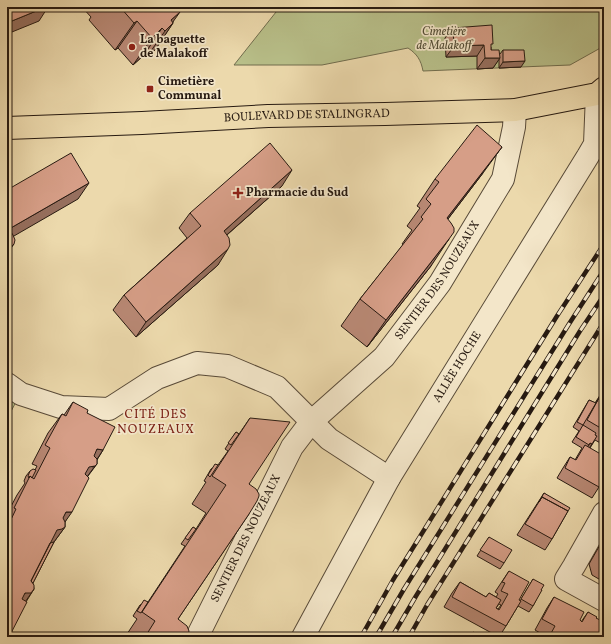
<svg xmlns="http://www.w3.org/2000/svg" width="611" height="644" viewBox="0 0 611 644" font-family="Vollkorn,serif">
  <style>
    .green { fill: #b8bf89; stroke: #706c4d }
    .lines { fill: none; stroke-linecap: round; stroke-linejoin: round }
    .minor-casing { stroke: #584a38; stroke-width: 24 }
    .major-casing { stroke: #271a11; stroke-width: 24 }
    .minor { stroke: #f3e6c9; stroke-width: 22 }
    .major { stroke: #ecd9ac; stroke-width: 22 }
    .rail-casing { stroke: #271a11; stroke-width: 4.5 }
    .rail { stroke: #f3e6c9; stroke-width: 3; stroke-dasharray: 9; stroke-linecap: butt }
    .wall { fill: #b88874; stroke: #271a11; fill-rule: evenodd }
    .shaded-wall { fill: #966f5e; stroke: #271a11 }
    .building { fill: #d69e87; stroke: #271a11 }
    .poi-dot { fill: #8f2418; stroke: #f3e6c9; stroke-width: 1.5 }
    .labels { text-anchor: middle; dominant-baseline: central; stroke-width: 3.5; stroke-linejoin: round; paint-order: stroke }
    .park-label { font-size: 12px; font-style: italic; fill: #524c35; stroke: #f3e6c9 }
    .poi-label { font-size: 12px; font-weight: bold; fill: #271a11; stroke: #f3e6c9; text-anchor: start }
    .street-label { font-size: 12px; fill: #271a11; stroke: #f3e6c9 }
    .neighbourhood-label { font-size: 13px; letter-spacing: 1px; fill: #7a1f14; stroke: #f3e6c9 }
  </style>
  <rect width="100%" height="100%" fill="#ecd9ac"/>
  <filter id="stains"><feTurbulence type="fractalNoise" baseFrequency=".005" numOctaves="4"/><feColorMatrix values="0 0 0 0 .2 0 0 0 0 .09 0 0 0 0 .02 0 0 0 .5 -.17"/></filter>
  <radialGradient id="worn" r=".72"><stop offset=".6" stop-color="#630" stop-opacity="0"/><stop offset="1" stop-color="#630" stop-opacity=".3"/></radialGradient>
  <path class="green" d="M280,7H604V46L570,65L423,71C421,60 417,54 408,48L322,65H234Z
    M7,392L18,398L7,419Z"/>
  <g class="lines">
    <g class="minor-casing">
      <g id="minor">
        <path d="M7,384L21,394L61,407L109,409L157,378L197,363L227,366L277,387L329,439L389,478"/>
        <path d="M604,513L574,566L566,579L604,600"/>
        <path id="s1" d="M197,637L292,447L311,422L384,357L440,283L503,179L514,127L515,110"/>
        <path id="s2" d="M303,637L389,478L588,156L595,144L597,94"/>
      </g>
    </g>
    <g class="major-casing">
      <g id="major">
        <path id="s3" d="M7,128L142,123L268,116L385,114L515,110L597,94L604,88"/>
      </g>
    </g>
    <use href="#minor" class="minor"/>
    <use href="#major" class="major"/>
    <g class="rail-casing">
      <path id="rail" d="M361,637L393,580L557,316L604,244
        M376,637L404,589L569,324L604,270
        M392,637L416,596L580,331L604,295
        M409,637L427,605L604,322"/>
    </g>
    <use href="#rail" class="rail"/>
  </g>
  <path class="wall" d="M82,7H175L173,22V23L155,50L146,58L144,55L133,65L118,48L115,50L89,20L91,17Z
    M453,28L491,47V50L500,54L503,50L521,67L499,68V59L493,68L477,69V56L446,57L445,38Z
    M483,173L448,219L431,266L367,347L341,326L360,299L403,245L402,244L412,230L407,226L420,208L417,206L435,179Z
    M282,186L227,235L218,265L136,337L113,310L124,295L187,238L179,228L190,213Z
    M604,389V445L595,440L590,448L599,487L592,498L557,478L563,468L570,457L575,460L582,448L572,442L579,431L573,427L589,400L595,403Z
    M73,402L87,413L103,450L97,460V464L88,476L65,522V527L54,542L33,583L34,589L26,602L7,637V514L17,495L25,483L24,481L26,476L30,471L35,470L37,466L32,464L48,433L62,414L64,415Z
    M250,418L249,514L178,619L187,637H125L137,619L133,616L140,605L148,602L185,546L181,544L193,527L196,529L206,513L192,504L206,482L204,481L211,469L218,465L228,451L225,449L236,432L239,434Z
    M544,493L568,511L552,539L545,550L517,535Z
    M489,537L504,563L500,569L477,556Z
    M604,538V582L592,575L589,564Z
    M509,571L519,600L520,601L533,579L541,590L533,606L529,612L518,606L506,626L499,637L444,607L452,593L460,582L486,597L489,593L496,597L498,594L495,592ZM499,604L501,605L498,609L496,608Z
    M554,597L581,622L588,612L596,618L604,637H547L535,630L547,608Z"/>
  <path class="shaded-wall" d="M46,7H48L39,21L7,34V23Z
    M180,12L170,26L173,23L155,50L146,58L165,31L171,20Z
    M137,21L118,48L115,50L134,23Z
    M162,28L144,55L133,65L152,38Z
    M484,45L477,56L446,57L454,46Z
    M485,58H500L493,68L477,69Z
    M525,61L521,67L499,68L503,62Z
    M502,147L483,173L428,245L447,218Z
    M292,170L282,186L213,247L224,231Z
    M89,183L78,199L7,240L9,229Z
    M449,239L431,266L367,347L386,320Z
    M14,244L7,254V251Z
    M228,249L218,265L136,337L146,322Z
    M590,443L592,444L588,450L586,449Z
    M97,449L103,450L92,467L95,466L81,485L88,462Z
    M66,512H72L60,529L65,527L51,546L45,548Z
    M34,589L21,608L13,612L25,593Z"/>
  <path class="building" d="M7,7H46L7,23Z
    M120,7H175L180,12L171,20L173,23L165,31L162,28L152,38L137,21L134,23Z
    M492,25L493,44H491V50H499L500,58H485L484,45L454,46L453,28Z
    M503,50H524L525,61L503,62Z
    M477,125L502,147L447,218L451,223L454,228V232L449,239L386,320L360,299L423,219L421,217L431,204L426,199L439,182L435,179Z
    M270,143L292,170L224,231L229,238L230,245L228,249L146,322L124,295L201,226L190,213Z
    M71,153L89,183L9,229L13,235L15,240L14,244L7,251V190Z
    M604,389V400L599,398L596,403Z
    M599,398L604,400V430L587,420Z
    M589,400L596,403L583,425L577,422Z
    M73,402L88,410L87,413L115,427L103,450L97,449L94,456L97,459V464L95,466L89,467L85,474L89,478L72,512H66L63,518L65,522V527L62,529L57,530L54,536L31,581L34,585V589L31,593H25L22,599L27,602L9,637H7V528L16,509L14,508L30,476L34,479L50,448L45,445L62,414L66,416Z
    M250,418L290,422L249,484L256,489L259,494V496L257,501L249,514L178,619L187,626L189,631L188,635L187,637H145L155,621L142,612L226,485L212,476Z
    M583,425L596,433L595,435L597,436L592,444L590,443L589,445L576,437Z
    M236,432L239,434L231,445L228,443Z
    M585,445L604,456V478L599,487L565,468L570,457L576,460Z
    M215,464L218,465L210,477L208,475Z
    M33,469L36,470L32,478L30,476L29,478L28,476L30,471Z
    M544,493L570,508L568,511L542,497L539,502Z
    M542,497L568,511L552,539L525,524Z
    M193,527L196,529L188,540L185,538Z
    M489,537L512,550L504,563L480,550Z
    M54,542L33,583L31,581L50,543Z
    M604,542V561L602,560L600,549Z
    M509,571L529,582L519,600L521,601L506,626L452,597L460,582L486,597L489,593L501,600L496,608L499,610L508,594L501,591L505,583L502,582Z
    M533,579L544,585L541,590H542L533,606L521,599Z
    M554,597L584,612L580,620L582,622L588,612L597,617L596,618L604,622V637H549L555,626L542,619Z
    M144,600L148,602L141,613L137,611Z
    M473,632L483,637H471Z"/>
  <g class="poi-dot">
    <circle cx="132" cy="47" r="4"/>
    <rect x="146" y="85" width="8" height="8" rx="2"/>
    <path d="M236 187h4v4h4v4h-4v4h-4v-4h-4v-4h4z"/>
  </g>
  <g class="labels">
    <g class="park-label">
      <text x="444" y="32">Cimetière<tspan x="444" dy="14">de Malakoff</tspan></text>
    </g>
    <g class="poi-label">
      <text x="140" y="40">La baguette<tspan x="140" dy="14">de Malakoff</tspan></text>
      <text x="158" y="82">Cimetière<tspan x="158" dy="14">Communal</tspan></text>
      <text x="246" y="193">Pharmacie du Sud</text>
    </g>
    <g class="street-label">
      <text stroke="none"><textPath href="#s3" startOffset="300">BOULEVARD DE STALINGRAD</textPath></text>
      <text stroke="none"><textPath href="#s1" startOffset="435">SENTIER DES NOUZEAUX</textPath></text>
      <text stroke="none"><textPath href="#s2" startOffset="311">ALLÉE HOCHE</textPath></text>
      <text stroke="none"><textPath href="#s1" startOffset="110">SENTIER DES NOUZEAUX</textPath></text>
    </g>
    <g class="neighbourhood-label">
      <text x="156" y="415">CITÉ DES<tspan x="156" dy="15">NOUZEAUX</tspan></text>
    </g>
  </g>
  <rect width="611" height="644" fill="none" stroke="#ecd9ac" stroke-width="24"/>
  <rect x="8" y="8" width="595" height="628" fill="none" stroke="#271a11" stroke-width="2"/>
  <rect x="12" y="12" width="587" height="620" fill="none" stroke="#271a11"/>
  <rect width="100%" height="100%" filter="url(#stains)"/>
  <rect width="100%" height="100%" fill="url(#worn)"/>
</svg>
